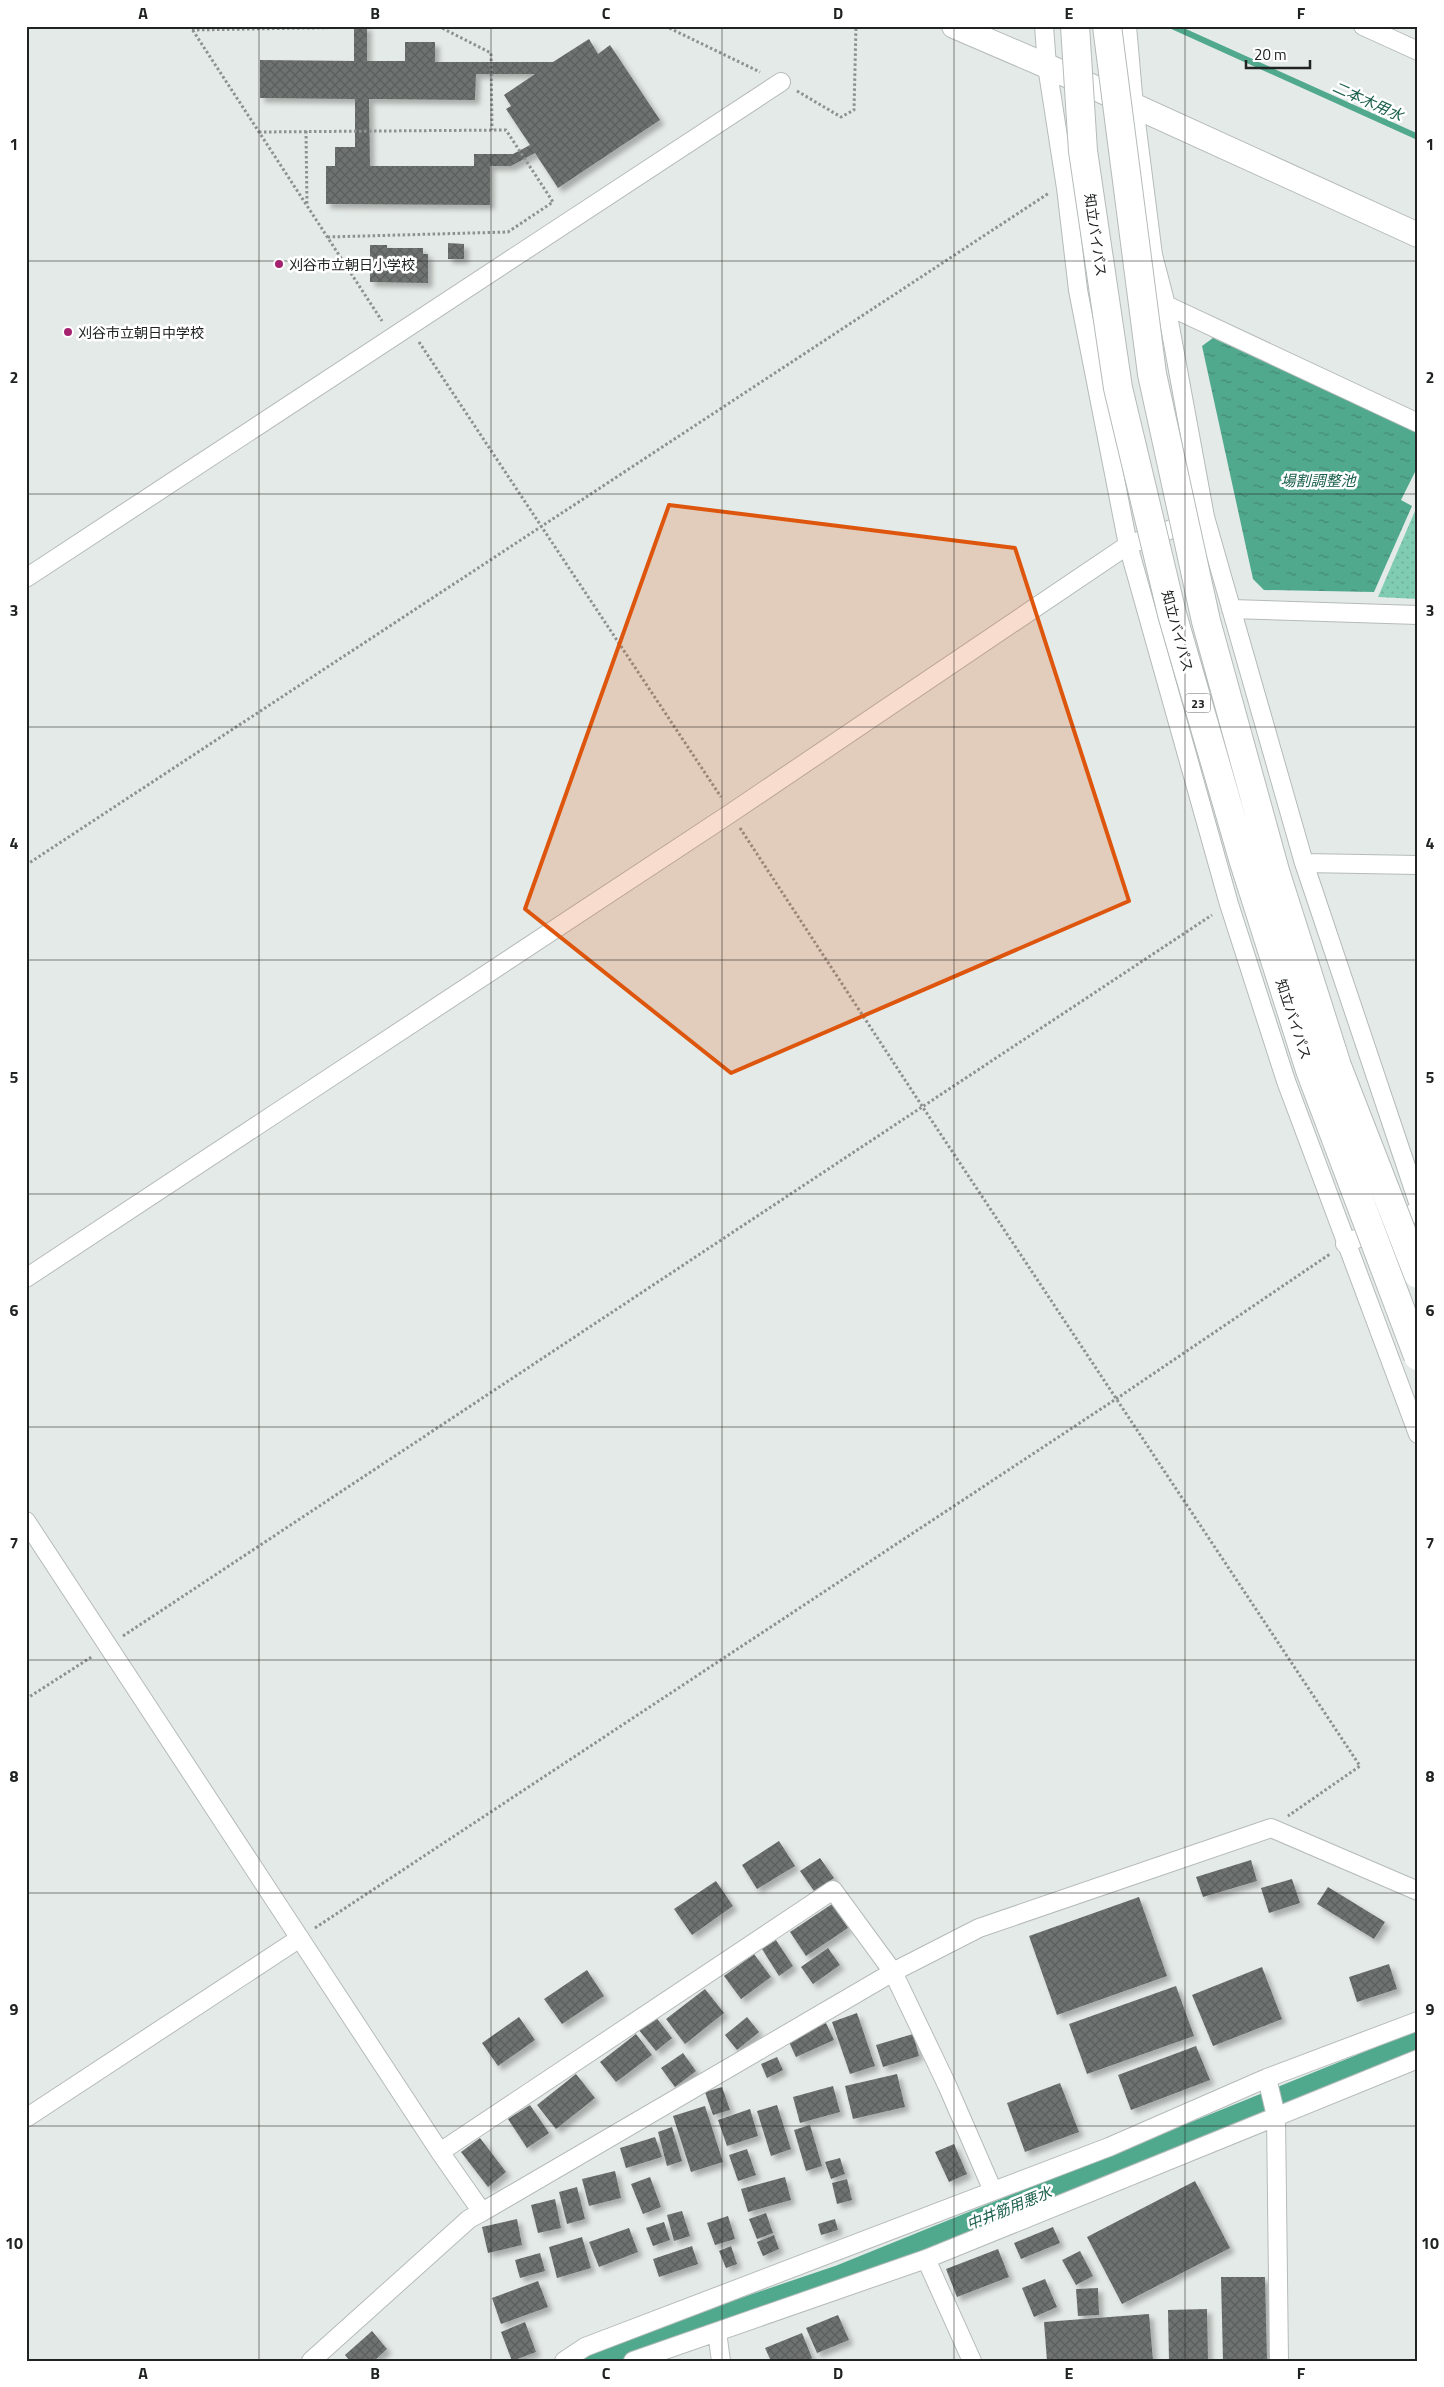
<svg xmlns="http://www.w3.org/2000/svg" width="1444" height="2387" viewBox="0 0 1444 2387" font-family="'Titillium Web','Noto Sans JP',sans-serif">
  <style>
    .park { fill: url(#park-dots) }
    .water { fill: url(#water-ripples) }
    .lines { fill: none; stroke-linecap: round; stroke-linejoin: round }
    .stream { stroke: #51a98d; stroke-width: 6 }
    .canal { stroke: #51a98d; stroke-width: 22 }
    .building { fill: url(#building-cross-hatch); fill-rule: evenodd; filter: url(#shadow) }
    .street-casing { stroke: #b5bbb9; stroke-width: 20 }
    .secondary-casing { stroke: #b5bbb9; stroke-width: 26 }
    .path { stroke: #8d9290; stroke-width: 3; stroke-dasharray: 2.5 2.5; stroke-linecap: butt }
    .street { stroke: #fff; stroke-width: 18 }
    .secondary { stroke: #fff; stroke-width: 24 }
    .highway-bridge-casing { stroke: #b5bbb9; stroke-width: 30; stroke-linecap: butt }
    .highway-bridge { stroke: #fff; stroke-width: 28 }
    .marked { fill: #de560d; fill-opacity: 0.2; stroke: #de560d; stroke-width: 4; stroke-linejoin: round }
    .grid { fill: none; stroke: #202322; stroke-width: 1; stroke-opacity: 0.55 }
    .poi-dot { fill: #a5226f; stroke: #fff; stroke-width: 2 }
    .labels { text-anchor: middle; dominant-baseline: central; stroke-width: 5; stroke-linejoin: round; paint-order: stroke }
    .shield { fill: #fff; stroke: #636564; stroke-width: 1 }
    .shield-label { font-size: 12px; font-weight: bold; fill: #202322 }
    .street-label { font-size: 14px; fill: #202322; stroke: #fff }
    .poi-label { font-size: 14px; fill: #202322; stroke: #fff; text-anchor: start }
    .water-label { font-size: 15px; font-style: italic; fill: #1b604c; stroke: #fff }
    .neatline { fill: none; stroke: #202322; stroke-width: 2 }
    .grid-label { font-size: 16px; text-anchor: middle; font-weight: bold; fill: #202322 }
  </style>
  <defs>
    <pattern id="park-dots" width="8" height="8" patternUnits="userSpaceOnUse" patternTransform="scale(1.25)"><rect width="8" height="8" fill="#7fccb2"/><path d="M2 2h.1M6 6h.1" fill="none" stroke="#6daf99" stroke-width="1.8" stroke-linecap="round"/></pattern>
    <pattern id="water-ripples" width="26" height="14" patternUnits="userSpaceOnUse" patternTransform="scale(1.25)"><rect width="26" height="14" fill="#51a98d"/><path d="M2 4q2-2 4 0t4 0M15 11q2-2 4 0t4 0" fill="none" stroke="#438973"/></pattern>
    <pattern id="building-cross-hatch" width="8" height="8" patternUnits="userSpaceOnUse" patternTransform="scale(1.25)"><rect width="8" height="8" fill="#6e7371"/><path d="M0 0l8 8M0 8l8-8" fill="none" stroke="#5a5e5c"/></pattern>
    <filter id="shadow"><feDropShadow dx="4.5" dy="4.5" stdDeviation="2.5" flood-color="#0004"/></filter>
  </defs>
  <rect width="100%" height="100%" fill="#e4eae7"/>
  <path class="park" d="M1418,504V599L1378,597Z"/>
  <path class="water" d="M1213,338L1418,431V466L1401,500L1412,506L1374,592L1264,590L1253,579L1202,346Z"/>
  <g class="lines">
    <path class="stream" d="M1172,26L1418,137"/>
    <path class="canal" d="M595,2361L600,2357L840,2276L1418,2042"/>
  </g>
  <path class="building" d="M354,26H367V61H405V42H435V62H553L589,39L598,54L610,45L660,120L558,188L535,153L511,166H490V205L326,204V166H335V147H355V99L260,98V60L354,61ZM476,74H535L504,95L511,106L506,109L530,145L513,154H474V166H370L369,99L475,100Z
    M448,243L464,244V259H448Z
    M370,245H387V248H423V254H428V283L370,282Z
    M779,1841L795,1866L757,1889L742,1865Z
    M820,1858L834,1878L814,1891L800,1871Z
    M1251,1860L1257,1881L1203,1897L1196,1877Z
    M1292,1879L1300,1903L1269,1913L1261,1888Z
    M716,1881L733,1906L692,1935L674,1909Z
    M1328,1887L1385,1922L1374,1939L1317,1904Z
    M1139,1897L1167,1976L1057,2015L1029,1936Z
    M832,1904L848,1928L806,1956L790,1932Z
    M776,1940L793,1966L779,1976L762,1949Z
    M828,1948L840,1965L813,1984L801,1967Z
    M754,1954L771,1977L741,1999L724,1976Z
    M1389,1964L1397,1989L1357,2002L1349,1977Z
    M1262,1967L1282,2019L1213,2046L1192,1995Z
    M587,1970L604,1996L562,2024L544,1999Z
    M1176,1986L1194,2036L1087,2074L1069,2024Z
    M705,1989L724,2013L685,2044L666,2019Z
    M857,2013L875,2066L850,2074L832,2022Z
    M655,2016L672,2038L656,2051L638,2029Z
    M519,2017L535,2040L498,2066L482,2043Z
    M747,2017L759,2032L737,2050L725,2035Z
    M826,2023L834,2040L796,2057L788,2040Z
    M636,2034L652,2055L616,2082L600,2062Z
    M913,2034L919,2056L883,2067L876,2045Z
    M1196,2046L1210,2080L1131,2110L1118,2075Z
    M683,2053L696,2071L675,2087L661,2068Z
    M777,2057L783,2070L767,2078L761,2064Z
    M576,2074L595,2098L556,2129L537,2105Z
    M897,2074L905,2107L853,2119L845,2086Z
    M1060,2083L1079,2132L1025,2152L1007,2103Z
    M833,2086L840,2112L800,2123L793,2097Z
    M722,2087L730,2110L713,2115L705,2092Z
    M530,2105L549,2133L527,2148L508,2119Z
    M777,2105L791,2149L771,2156L757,2111Z
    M705,2106L723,2162L691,2172L673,2116Z
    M750,2109L758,2136L727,2146L718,2120Z
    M810,2125L822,2166L806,2171L794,2130Z
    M672,2127L682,2161L667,2166L658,2132Z
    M655,2137L662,2157L626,2168L620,2148Z
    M480,2138L506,2172L488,2187L461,2152Z
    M954,2144L967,2174L949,2182L935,2152Z
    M747,2149L756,2175L738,2181L729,2155Z
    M840,2158L845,2174L831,2179L825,2162Z
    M615,2171L621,2198L589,2206L582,2179Z
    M650,2177L661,2207L643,2214L631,2184Z
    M785,2177L791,2200L748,2212L741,2189Z
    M847,2179L852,2200L837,2204L832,2183Z
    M1195,2181L1230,2248L1122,2304L1087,2237Z
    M577,2187L585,2219L567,2224L559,2192Z
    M555,2199L561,2228L538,2233L531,2205Z
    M682,2211L690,2236L674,2241L667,2215Z
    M766,2213L773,2233L757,2239L749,2219Z
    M728,2216L735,2239L715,2245L707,2223Z
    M517,2219L522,2245L488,2253L482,2227Z
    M835,2219L838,2230L821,2235L818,2224Z
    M664,2222L670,2240L653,2246L646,2228Z
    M1053,2227L1060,2243L1021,2259L1014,2243Z
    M629,2228L638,2252L599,2267L589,2242Z
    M774,2235L779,2249L763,2256L757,2242Z
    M582,2237L591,2268L557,2278L549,2247Z
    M692,2246L698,2264L659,2277L653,2259Z
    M731,2246L737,2264L726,2268L719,2251Z
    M998,2249L1009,2277L957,2297L946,2269Z
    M1080,2251L1093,2276L1076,2285L1062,2260Z
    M540,2253L545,2271L520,2278L515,2260Z
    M1221,2277H1265L1267,2361H1223Z
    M1045,2279L1057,2307L1034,2317L1022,2288Z
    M538,2281L548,2307L501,2324L492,2298Z
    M1098,2288L1099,2315L1078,2316L1076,2289Z
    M1207,2309L1208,2361H1169L1168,2310Z
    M1149,2314L1153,2361H1047L1044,2322Z
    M838,2315L849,2340L817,2353L806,2328Z
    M525,2322L536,2352L512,2361L501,2332Z
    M372,2331L387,2349L374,2361H350L345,2355Z
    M802,2333L812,2358L807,2361H771L765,2348Z"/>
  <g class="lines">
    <g class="street-casing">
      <path id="street" d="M1044,26L1047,66L1066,188L1078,290L1128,545L1229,904L1286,1081L1418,1434
        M1127,26L1134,106L1153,255L1166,305L1205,517L1304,863L1418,1202
        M1363,26L1418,51
        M1166,305L1418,423
        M26,578L781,82
        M1231,609L1418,615
        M1304,863L1418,865
        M1345,1244L1418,1211
        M26,1278L731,813L1128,545L1205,517
        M26,1521L440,2152L482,2212L469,2219L311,2361
        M1267,2078L1276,2116L1279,2361
        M26,2118L300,1938
        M440,2152L833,1890L893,1972L947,2085L993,2191
        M482,2212L893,1972L979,1928L1271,1828L1418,1891
        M926,2259L972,2361
        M717,2332L721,2361
        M564,2361L585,2347L1109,2147L1267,2078L1418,2021
        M633,2361L926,2259L1418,2059"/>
    </g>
    <g class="secondary-casing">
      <path id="secondary" d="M954,26L1047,66L1418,235"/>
    </g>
    <path class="path" d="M190,26L382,321
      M438,26L491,53L492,130
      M665,26L760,72
      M192,30L423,26
      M797,91L841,117L854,110L856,26
      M306,131L307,206
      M259,132L506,130L553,202L508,232L327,237
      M419,342L721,797
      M740,828L922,1106L1360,1766L1288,1816
      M26,865L1049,193
      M123,1636L1212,915
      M26,1699L93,1656
      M315,1928L1116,1399L1330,1254"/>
    <use href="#street" class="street"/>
    <use href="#secondary" class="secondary"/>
    <g class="highway-bridge-casing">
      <path id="highway-bridge" d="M1075,26L1083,151L1118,388L1172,614L1244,862L1310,1070L1418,1356
        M1107,26L1152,374L1206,621L1275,871L1337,1066L1418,1274"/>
    </g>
    <use href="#highway-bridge" class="highway-bridge"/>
  </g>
  <path class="marked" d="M669,505L1015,548L1129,901L731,1073L525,909Z"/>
  <path class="grid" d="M259,26V2361M491,26V2361M722,26V2361M954,26V2361M1185,26V2361M26,261H1418M26,494H1418M26,727H1418M26,960H1418M26,1194H1418M26,1427H1418M26,1660H1418M26,1893H1418M26,2126H1418"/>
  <g class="poi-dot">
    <circle cx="279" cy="264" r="5"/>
    <circle cx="68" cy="332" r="5"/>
  </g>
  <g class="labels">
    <rect class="shield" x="1185.5" y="693.5" width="25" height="19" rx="4"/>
    <g class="shield-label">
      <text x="1198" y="703">23</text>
    </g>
    <g class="street-label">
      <text transform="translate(1096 235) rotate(82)">知立バイパス</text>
      <text transform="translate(1178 631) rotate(75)">知立バイパス</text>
      <text transform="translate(1294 1019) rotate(72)">知立バイパス</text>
    </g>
    <g class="poi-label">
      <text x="289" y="264">刈谷市立朝日小学校</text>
      <text x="78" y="332">刈谷市立朝日中学校</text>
    </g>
    <g class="water-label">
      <text transform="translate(1368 101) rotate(24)">二本木用水</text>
      <text x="1318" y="480">場割調整池</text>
      <text transform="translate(1009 2208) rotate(-22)">中井筋用悪水</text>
    </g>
  </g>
  <rect width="1444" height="2387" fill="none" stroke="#ffffff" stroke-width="55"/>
  <path d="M1246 60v8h64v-8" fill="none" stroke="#202322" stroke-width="2.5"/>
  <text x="1254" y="60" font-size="15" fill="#202322" stroke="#ffffff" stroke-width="4" paint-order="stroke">20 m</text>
  <rect x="28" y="28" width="1388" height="2332" class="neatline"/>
  <g class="grid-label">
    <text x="143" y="19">A</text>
    <text x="375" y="19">B</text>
    <text x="606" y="19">C</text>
    <text x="838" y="19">D</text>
    <text x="1069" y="19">E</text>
    <text x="1301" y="19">F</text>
    <text x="14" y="150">1</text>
    <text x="1430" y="150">1</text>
    <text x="14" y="383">2</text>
    <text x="1430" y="383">2</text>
    <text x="14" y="616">3</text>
    <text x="1430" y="616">3</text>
    <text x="14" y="849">4</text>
    <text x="1430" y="849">4</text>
    <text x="14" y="1083">5</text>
    <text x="1430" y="1083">5</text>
    <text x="14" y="1316">6</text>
    <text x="1430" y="1316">6</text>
    <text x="14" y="1549">7</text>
    <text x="1430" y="1549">7</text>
    <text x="14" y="1782">8</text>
    <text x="1430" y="1782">8</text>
    <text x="14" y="2015">9</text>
    <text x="1430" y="2015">9</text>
    <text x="14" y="2249">10</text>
    <text x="1430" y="2249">10</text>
    <text x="143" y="2379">A</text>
    <text x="375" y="2379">B</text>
    <text x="606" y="2379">C</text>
    <text x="838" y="2379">D</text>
    <text x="1069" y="2379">E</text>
    <text x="1301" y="2379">F</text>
  </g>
</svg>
